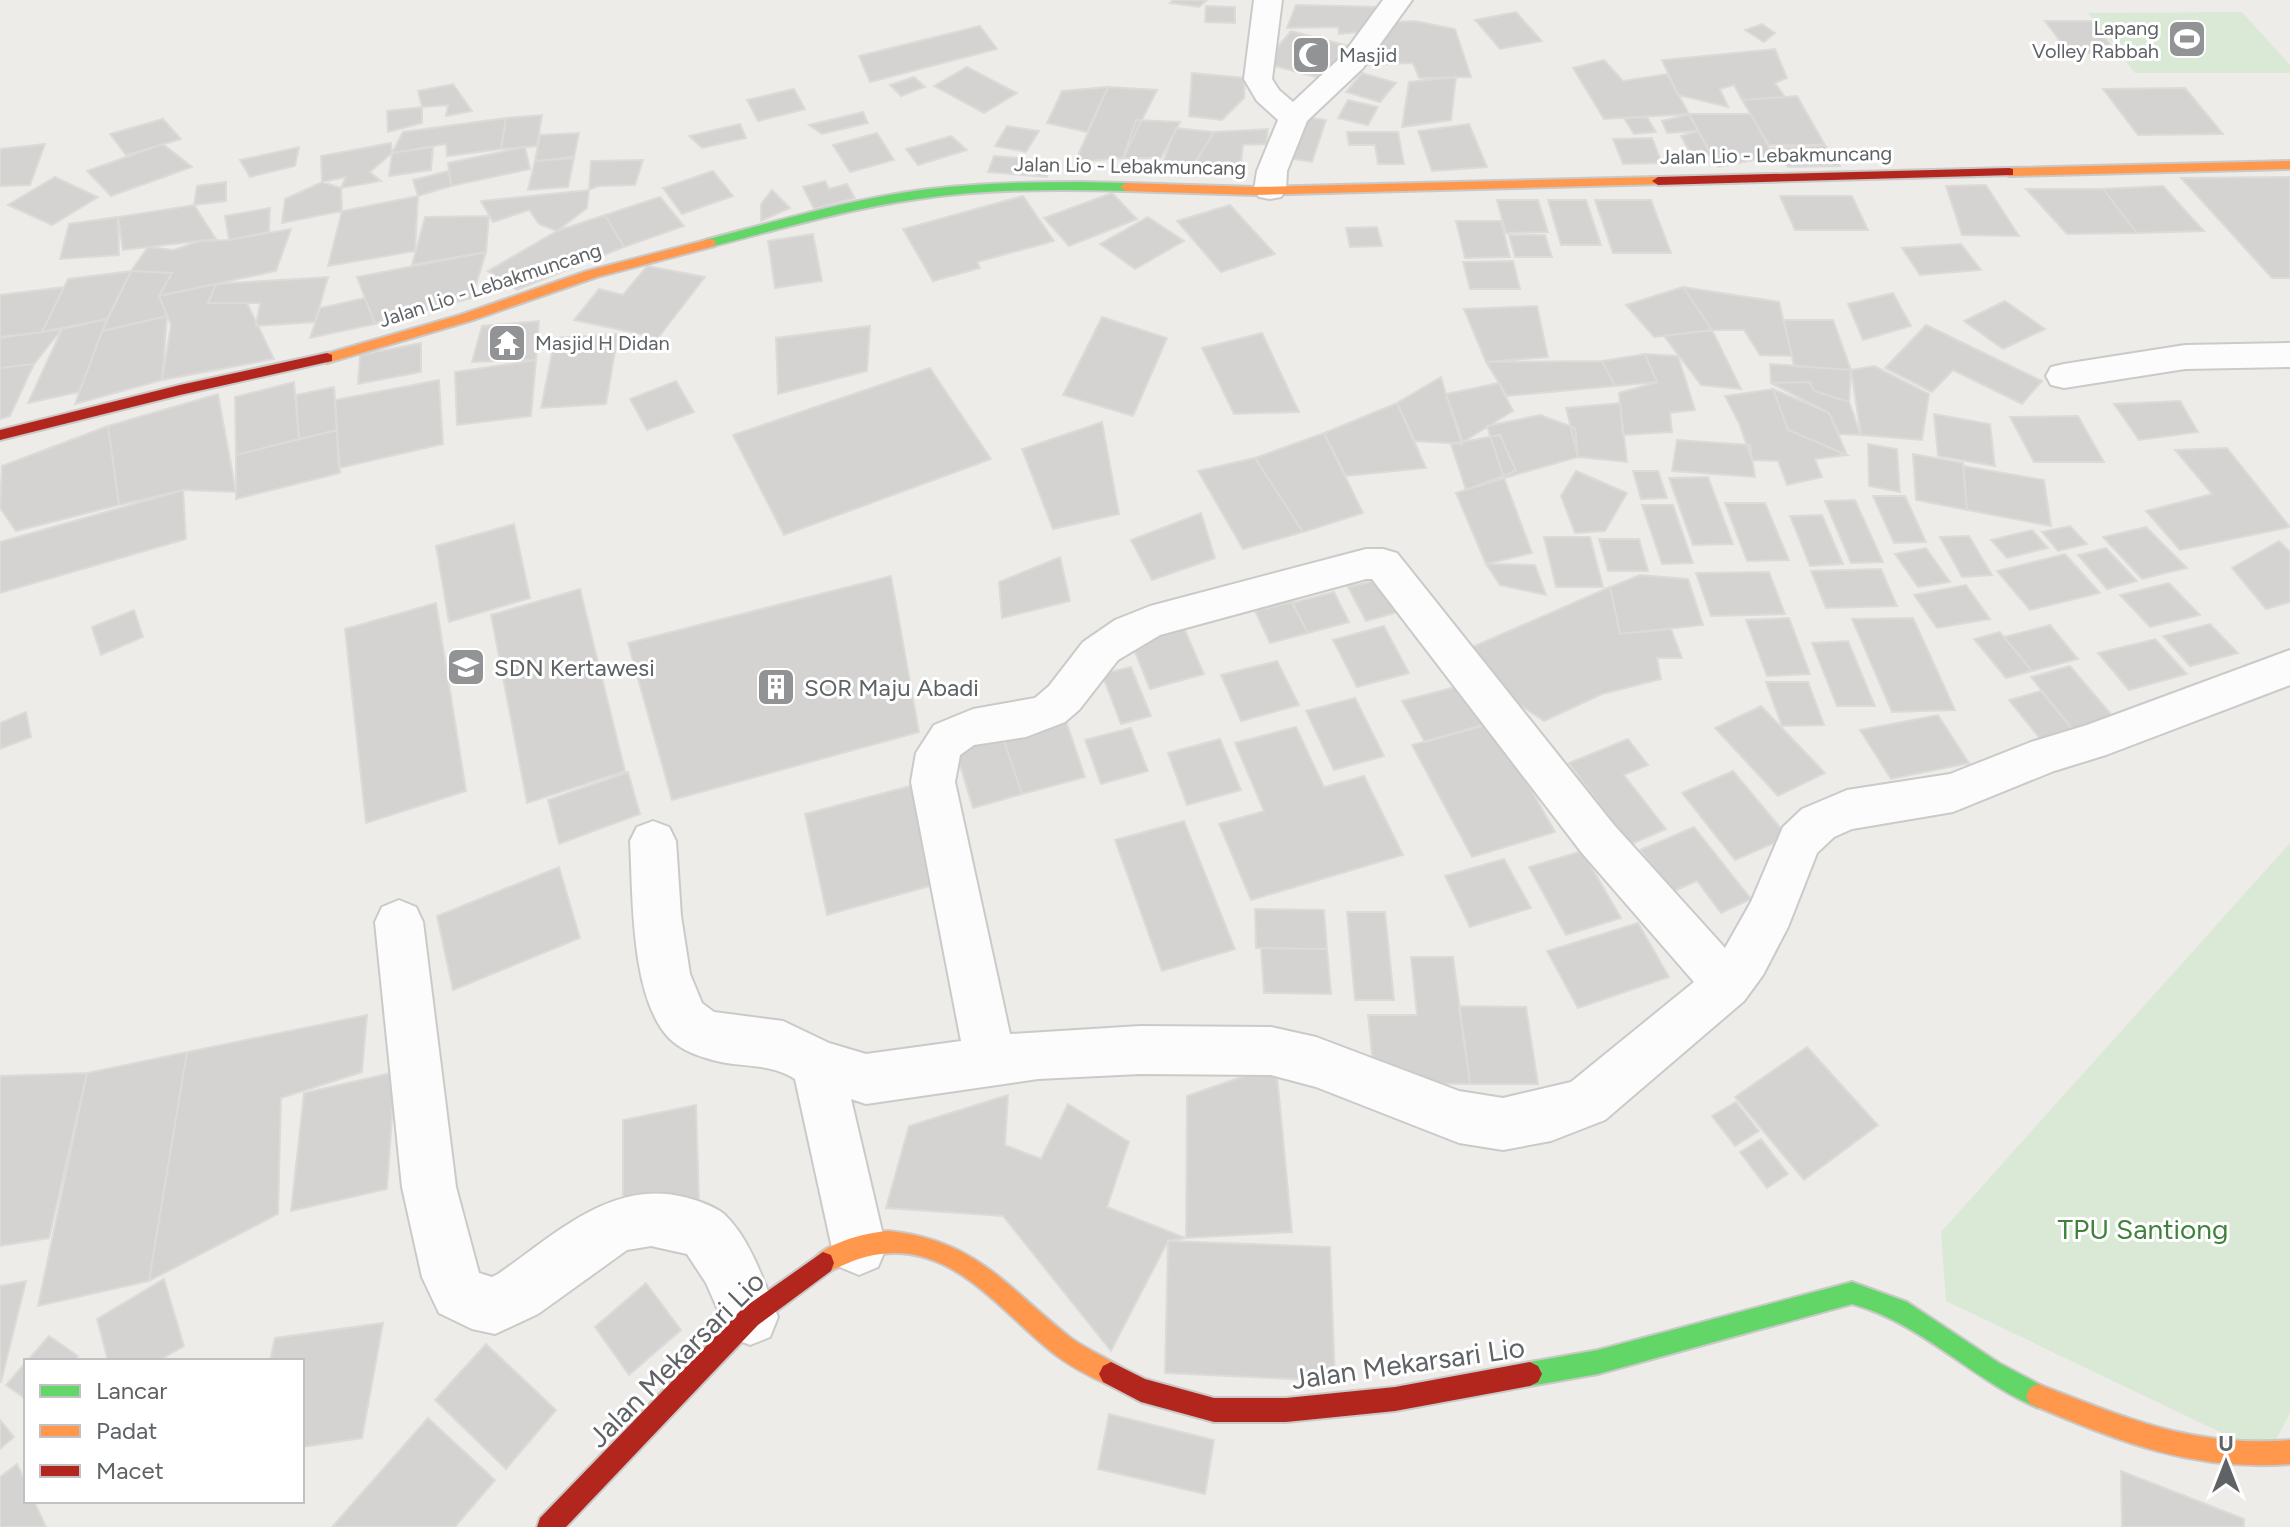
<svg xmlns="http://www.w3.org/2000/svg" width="2290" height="1527" viewBox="0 0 2290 1527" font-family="Figtree,sans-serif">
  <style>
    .green { fill: #dae8d6 }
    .building { fill: #d5d3d2; stroke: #dddbd8; stroke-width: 2 }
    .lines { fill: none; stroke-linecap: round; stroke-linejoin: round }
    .street-casing { stroke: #cacac9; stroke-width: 4 }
    .fast-casing { stroke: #c8c9c8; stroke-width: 4 }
    .slow-casing { stroke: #c8c9c8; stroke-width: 4 }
    .jam-casing { stroke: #c8c9c8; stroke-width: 4 }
    .street { fill: #fcfcfc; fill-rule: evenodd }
    .fast { fill: #63d668; fill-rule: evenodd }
    .slow { fill: #ff974d; fill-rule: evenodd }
    .jam { fill: #b3261e; fill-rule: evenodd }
    .labels { text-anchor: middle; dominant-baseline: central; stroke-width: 6; stroke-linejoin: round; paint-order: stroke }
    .far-poi-label { font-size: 20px; fill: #5f6366; stroke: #fff; text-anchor: start }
    .far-street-label { font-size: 20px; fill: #5f6366; stroke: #fff }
    .poi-label { font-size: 24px; fill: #5f6366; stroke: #fff; text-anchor: start }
    .near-park-label { font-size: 28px; fill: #40813b; stroke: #fff }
    .near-street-label { font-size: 28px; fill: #5f6366; stroke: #fff }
  </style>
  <rect width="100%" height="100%" fill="#eeece9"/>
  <path class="green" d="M2242,12L2290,65V73H2135L2088,13Z
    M2290,843V1413L2268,1455L1946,1301L1941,1232Z"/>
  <path class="building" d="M1173,0H1207L1199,7L1170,3Z
    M1296,5L1343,6L1380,7L1361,32L1339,34L1338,27L1287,28Z
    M1206,6L1235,7V23L1205,22Z
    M1516,12L1542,41L1500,49L1475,20Z
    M1415,21L1455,29L1471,77L1419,78L1413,63L1366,65L1380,23Z
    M2045,21H2092L2117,53H2069Z
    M1762,24L1775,33L1764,42L1745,30Z
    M980,26L997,49L870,82L859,56Z
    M1291,31L1357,48L1331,81L1264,63Z
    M1775,49L1787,78L1775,83L1785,97L1742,100L1734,85L1720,89L1728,107L1678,95L1662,60Z
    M1604,60L1623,81L1667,74L1689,114L1604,119L1573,68Z
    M967,67L1017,93L984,113L934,86Z
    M1192,73L1245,78L1244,98L1222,120L1189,116Z
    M1362,73L1396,83L1380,102L1346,92Z
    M914,77L925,87L901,96L890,85Z
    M1456,77L1451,120L1402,127L1409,82Z
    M453,84L472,111L446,116L448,105L422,107L418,91Z
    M1108,87L1087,132L1047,123L1062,91Z
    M1108,87L1157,90L1123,158L1075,162Z
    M2185,88L2223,134L2138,135L2103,89Z
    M794,89L805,109L758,121L747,100Z
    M1797,96L1825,145H1769L1742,100Z
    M1348,100L1378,107L1368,125L1338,118Z
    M422,107V123L388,132L387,111Z
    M863,112L868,123L822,134L809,125Z
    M1689,114H1751L1774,156L1718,167Z
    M1689,114L1698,131L1667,133L1662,121Z
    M542,115L537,146L501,149L506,118Z
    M1299,116L1326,120L1312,162L1286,158Z
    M1647,117L1656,132L1634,134L1624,118Z
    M506,118L501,149L447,156L446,144L392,153L403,132Z
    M163,119L181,139L126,155L110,134Z
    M1136,120L1180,122L1161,158H1123Z
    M740,124L746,138L702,148L689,136Z
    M1469,124L1487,167L1432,171L1418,131Z
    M1007,126L1039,131L1026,152L995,146Z
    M1176,128L1214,132L1193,166L1161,167Z
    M1268,129L1266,144L1243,145L1241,163L1193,166L1214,132Z
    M1698,131L1712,155L1692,156L1681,136Z
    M1347,132H1398L1404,164H1378L1375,145H1349Z
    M579,133L574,157L535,161L540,135Z
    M877,133L894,160L850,172L833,145Z
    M951,136L967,150L918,165L906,149Z
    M1652,138L1662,163L1623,164L1613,139Z
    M391,143L392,153L370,172L381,181L341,188L346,177L322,182L321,156Z
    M45,144L30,185L0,186V149Z
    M163,144L192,167L111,196L87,171Z
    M1825,145L1840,166L1788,167L1769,148Z
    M299,147L295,166L250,177L240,160Z
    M433,147L431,170L389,176L392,153Z
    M525,147L530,169L451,186L448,163Z
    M994,156L1052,161L1047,177L988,172Z
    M574,158L568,187L528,190L535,161Z
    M643,160L635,185L598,186L589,190L591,161Z
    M449,171L451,186L418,196L413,180Z
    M713,171L733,196L682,214L663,188Z
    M55,177L98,197L52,225L8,205Z
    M2290,177V278H2272L2181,178Z
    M825,181L829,189L847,184L855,198L814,209L803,187Z
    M226,182V201L194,205L197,186Z
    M322,182L341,188L342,211L282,223L285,199Z
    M1986,185L2019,236L1962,235L1946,186Z
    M2163,186L2204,231L2137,233L2103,189Z
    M2026,189H2103L2137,233L2067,234Z
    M589,190L587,208L557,231L539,224L529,210L493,222L481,201Z
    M772,190L790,208L761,221V204Z
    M1112,193L1137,219L1069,246L1044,218Z
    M418,196L415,251L328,266L342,211Z
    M1023,196L1054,241L977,262L980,268L933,281L903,229Z
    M1780,196H1852L1868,230H1795Z
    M660,197L684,226L624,247L605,215Z
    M1497,200H1538L1548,232L1506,233Z
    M1548,200H1586L1601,245H1561Z
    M1595,200H1651L1671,253H1613Z
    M194,205L216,239L123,250L118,217Z
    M1230,205L1275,254L1221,272L1177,221Z
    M270,208L269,232L229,240L225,216Z
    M605,215L624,247L517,290L488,271L557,231Z
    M489,216L486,252L412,265L425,217Z
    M118,217L119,255L60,259L69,224Z
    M1148,217L1184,241L1135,269L1100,244Z
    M1456,221H1501L1510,257L1465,258Z
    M1377,227L1382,246L1350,247L1346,228Z
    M291,229L276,271L159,296L172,273L131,271L148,247L174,250L199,241L229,240Z
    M813,234L822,281L775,288L768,241Z
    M1509,235H1545L1552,257H1515Z
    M1961,244L1981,270L1920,275L1902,248Z
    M486,252L472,298L375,324L357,277Z
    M1513,261L1520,289H1470L1463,262Z
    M647,266L705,277L658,338L574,320L599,289L623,295Z
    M131,271L172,273L159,296L167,316L102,331Z
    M131,271L107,319L42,332L68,279Z
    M328,277L315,322L256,326L260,303H208L216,284Z
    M216,284L208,303H247L274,359L162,380L171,325L159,296Z
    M64,287L42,332L0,337V295Z
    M1683,287L1712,330L1654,337L1626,305Z
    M1683,287L1779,302L1792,356L1760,355L1744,330H1712Z
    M1893,293L1911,326L1863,340L1848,304Z
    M365,298L375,324L310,338L320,308Z
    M2005,301L2045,329L2003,349L1964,321Z
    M1537,306L1548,357L1486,362L1464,309Z
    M167,316L162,380L75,404L102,331Z
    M1102,317L1167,338L1133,416L1063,395Z
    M107,319L79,392L28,403L62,329Z
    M1784,320H1833L1851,370L1794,366Z
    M539,321L536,360L472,362L482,326Z
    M1926,325L2042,381L2022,404L1953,370L1932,392L1885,368Z
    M870,326L867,371L778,394L776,338Z
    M62,329L34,364L0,368V338Z
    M1712,330L1741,389L1701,385L1664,336Z
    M1262,333L1299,412L1234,414L1202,348Z
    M618,334L606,404L541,408L555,338Z
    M421,343V372L358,384L360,355Z
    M1645,354L1657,382L1615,386L1602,361Z
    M1645,354L1678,356L1695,410L1670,413L1672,432L1623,435L1619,393L1657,382Z
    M536,360L531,416L457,425L455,372Z
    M1602,361L1615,386L1507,396L1486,362Z
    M34,364L10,416L0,419V368Z
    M1770,364L1851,370L1849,402L1814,391L1810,382L1771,383Z
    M1874,366L1929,394L1922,440L1861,435L1851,370Z
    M930,368L991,459L784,535L733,435Z
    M1441,377L1446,394L1462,444L1415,441L1397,403Z
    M439,380L443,444L339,468L335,400Z
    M676,381L694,412L647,430L630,399Z
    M294,382L299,439L236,455L235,397Z
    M1810,382L1814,391L1849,402L1861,435L1839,434L1829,413L1771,383Z
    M1499,383L1513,411L1463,442L1446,394Z
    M334,387L337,430L299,439L296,395Z
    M1773,389L1788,430L1847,455L1815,459L1822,477L1787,485L1778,461L1752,460L1739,423L1725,396Z
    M1773,389L1829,413L1847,455L1788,430Z
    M218,394L236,492L183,490L119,505L108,426Z
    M2180,401L2198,432L2139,440L2114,404Z
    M1397,403L1426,468L1346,476L1324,433Z
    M1620,403L1627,462L1578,457L1566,408Z
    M1934,414L1990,424L1995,466L1938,456Z
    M1540,415L1575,428L1578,457L1504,478L1487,426Z
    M2078,416L2104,462H2034L2010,417Z
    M1102,422L1119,514L1053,529L1022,449Z
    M108,426L119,505L16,531L0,508L2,466Z
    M337,430L340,473L236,499V455Z
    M1324,433L1363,513L1303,532L1255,458Z
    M1500,435L1516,471L1466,490L1451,444Z
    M1677,440L1750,445L1755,477L1672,471Z
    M1868,444L1897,449L1900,492L1869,486Z
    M2227,448L2290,527L2180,550L2146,511L2212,494L2175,450Z
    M1913,454L1963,463L1967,510L1916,500Z
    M1255,458L1303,532L1243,549L1198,471Z
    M1963,466L2044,480L2051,526L1967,510Z
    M1576,471L1627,493L1605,531L1575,533L1561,496Z
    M1633,471H1658L1667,498L1641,499Z
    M1708,477L1733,544L1693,545L1669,478Z
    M1504,478L1532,553L1486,564L1456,493Z
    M183,490L186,539L0,593V542Z
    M1873,496H1905L1926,542L1894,543Z
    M1855,500L1883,562L1851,563L1825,501Z
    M1725,503H1765L1789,560L1747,561Z
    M1642,505H1673L1693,563L1662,564Z
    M1201,513L1215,558L1152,580L1131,540Z
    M1822,515L1843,564L1810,566L1790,516Z
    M514,524L530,598L449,622L436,546Z
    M2070,526L2087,544L2058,551L2042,532Z
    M2146,527L2187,568L2142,579L2103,537Z
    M2032,530L2048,548L2007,558L1991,540Z
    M1969,536L1992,575L1962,577L1940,537Z
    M1544,537H1590L1603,587H1556Z
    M1599,539H1639L1648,571H1608Z
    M2279,541L2290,552V602L2266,609L2232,568Z
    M1926,548L1950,582L1918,587L1895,554Z
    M2106,548L2137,581L2107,589L2078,555Z
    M2065,554L2100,593L2030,610L1997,571Z
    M1060,557L1070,601L1002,618L999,582Z
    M1486,564L1535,565L1546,595L1500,585Z
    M1881,569L1897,606L1826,608L1811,571Z
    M1769,572L1785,614L1711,616L1696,573Z
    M1640,575L1688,579L1703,625L1620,634L1610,587Z
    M891,576L919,732L672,800L628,643Z
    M1390,577L1409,609L1366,621L1348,587Z
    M2169,583L2200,615L2150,627L2120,595Z
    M1966,585L1990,619L1937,628L1914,595Z
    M1610,587L1620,634L1671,629L1682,658H1657L1661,679L1602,694L1544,721L1499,691L1470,648Z
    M580,589L625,771L527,803L491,615Z
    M1334,592L1349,622L1308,633L1292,603Z
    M1292,602L1308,633L1270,643L1255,611Z
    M436,603L466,791L366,823L345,629Z
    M134,610L143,637L101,655L92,627Z
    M1789,618L1810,674L1767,676L1746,620Z
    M1913,618L1955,710L1892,712L1852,619Z
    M2210,624L2238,653L2190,666L2163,636Z
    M2050,625L2078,659L2032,671L2004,637Z
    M1183,626L1204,674L1150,689L1130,640Z
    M1384,626L1409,673L1357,687L1333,640Z
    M2000,632L2004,637L2032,671L2006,678L1974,639Z
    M2155,639L2187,674L2129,690L2098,653Z
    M1848,641L1875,706H1837L1812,643Z
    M1277,661L1299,705L1241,721L1221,675Z
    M2070,666L2116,720L2075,732L2031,677Z
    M1131,667L1151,716L1121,724L1102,674Z
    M1766,682H1808L1824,725L1782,726Z
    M1463,685L1486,725L1425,742L1402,701Z
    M2041,691L2075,732L2041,740L2009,700Z
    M1355,698L1384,756L1334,770L1306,711Z
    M1761,706L1825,773L1778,796L1715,728Z
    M26,712L31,737L0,749V723Z
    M1938,715L1969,763L1891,779L1860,730Z
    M1066,721L1085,777L1022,794L1003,738Z
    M1493,722L1555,832L1472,857L1412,745Z
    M1296,727L1324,787L1364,776L1403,855L1251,900L1219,824L1264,811L1235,743Z
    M1131,728L1148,771L1101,784L1085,740Z
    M1003,738L1022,794L973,808L954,745Z
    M1220,739L1241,790L1187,805L1168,753Z
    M1628,739L1648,765L1624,775L1666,829L1629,845L1569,763Z
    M1733,771L1788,837L1735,860L1682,793Z
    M628,772L640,814L559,844L548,800Z
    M914,785L940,883L827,915L805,814Z
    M1184,821L1235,949L1162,971L1115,840Z
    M1694,827L1751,899L1721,913L1697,881L1672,892L1640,850Z
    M1582,851L1621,918L1566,935L1529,867Z
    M1504,859L1531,908L1470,927L1445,876Z
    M559,867L580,938L453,990L437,916Z
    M1255,909L1324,910L1327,949L1256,948Z
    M1347,912H1385L1394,1000H1355Z
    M1638,923L1669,977L1578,1008L1547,951Z
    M1261,948L1327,949L1331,994L1264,993Z
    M1411,957H1453L1470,1084L1375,1083L1368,1015H1417Z
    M1459,1006L1526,1007L1538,1084H1470Z
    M367,1015L362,1072L281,1098L278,1214L149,1281L187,1052Z
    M1807,1047L1878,1125L1804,1180L1735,1097Z
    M187,1052L149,1281L38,1306L87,1073Z
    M1276,1065L1292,1232L1186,1238L1187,1096Z
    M395,1072L387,1189L291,1211L304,1093Z
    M87,1073L49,1238L0,1246V1076Z
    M1008,1095L1005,1145L1041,1159L1068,1104L1129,1142L1107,1207L1186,1238L1168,1241L1111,1351L1003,1216L886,1208L909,1126Z
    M1736,1102L1759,1131L1735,1146L1712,1116Z
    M696,1105L699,1202L623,1219V1120Z
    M1761,1139L1788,1174L1767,1188L1740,1152Z
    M1168,1241L1330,1247L1335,1381L1165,1373Z
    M164,1279L184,1346L158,1361H108L97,1319Z
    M26,1281L1,1382H0V1286Z
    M646,1283L681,1330L629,1375L595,1327Z
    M383,1323L362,1438L302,1447V1361H270L275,1338Z
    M49,1336L78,1356L74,1361H27Z
    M486,1344L556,1410L506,1469L435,1400Z
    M26,1362V1399L6,1385Z
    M1109,1414L1214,1440L1205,1494L1098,1469Z
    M428,1418L495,1480L455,1527H332Z
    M0,1420L14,1437L0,1449Z
    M17,1464L26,1483V1501H34L46,1527H0V1477Z
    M2121,1471L2244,1519V1527H2122Z"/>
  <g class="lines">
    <g class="street-casing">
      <path id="street" d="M1254,0H1282L1272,79L1279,90L1293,102L1342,56L1383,0H1412L1363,68L1307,121L1287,171L1286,190L1281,197L1270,199L1259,197L1254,190L1257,171L1278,120L1257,101L1244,79Z
        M2290,343V367L2185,369L2064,388L2051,385L2046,376L2051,367L2064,364L2185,345Z
        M1366,549H1383L1397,553L1614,825L1725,948L1751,902L1783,827L1802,809L1847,790L1950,774L2031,742L2087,725L2290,650V685L2106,755L2054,771L1953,812L1852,829L1834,837L1817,853L1788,927L1763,975L1744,1001L1605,1120L1551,1141L1503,1150L1459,1143L1316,1087L1271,1075L1140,1074L1038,1079L866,1104L851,1099L886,1248L878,1267L859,1275L840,1267L832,1248L795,1079C767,1061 737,1069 706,1058C692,1054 679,1048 669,1038C630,997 633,894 630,841L637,827L653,821L669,827L676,841L681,916L690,974L702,1003L714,1012L783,1021L829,1043L866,1054L961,1041L911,782L916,753L934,725L973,709L1035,698L1049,686L1083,642L1115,620L1150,606ZM1366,579H1372L1582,853L1694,982L1571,1082L1503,1098L1459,1091L1316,1037L1271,1027L1140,1026L1010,1034L955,782L960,755L974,745L1026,737L1065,722L1079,710L1118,660L1160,635Z
        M399,900L416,907L423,922L456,1187L479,1273L492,1277L498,1274C554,1236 610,1179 684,1197C696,1200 714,1206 724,1214C750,1238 765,1284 778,1317L770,1337L750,1345L730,1337L706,1283L687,1254L651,1246L627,1250L538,1314L495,1334L472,1329L439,1313L422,1277L402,1187L375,922L382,907Z"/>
    </g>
    <g class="fast-casing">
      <path id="fast" d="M1081,182L1126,183L1132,187L1126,191C1057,189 987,189 918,199C848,209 779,229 710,247L703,243L705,240C777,221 848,200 921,190C975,183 1028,182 1081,182Z
        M1852,1282L1907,1302L1999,1363L2046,1388L2050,1396L2046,1404L2038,1408C1972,1380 1922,1323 1852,1304L1598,1374L1530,1386L1522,1382L1518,1374L1522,1366L1530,1362L1598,1350Z"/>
    </g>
    <g class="slow-casing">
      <path id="slow" d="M2290,161V169L2009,176L2003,172L2009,168Z
        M1658,177L1664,181L1663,184L1255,195L1126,191L1120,187L1126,183L1255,187Z
        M710,239L715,240V246L597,277L470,321L327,363L320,358L322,355L460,315L587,271Z
        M888,1231C977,1240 1006,1287 1071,1338C1086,1349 1103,1356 1119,1366L1123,1374L1119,1382L1111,1386C1093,1378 1073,1368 1057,1356C1004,1316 956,1244 881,1254C860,1256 842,1266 823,1274L815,1271L812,1263C820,1244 868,1232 888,1231Z
        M2038,1384C2126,1418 2193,1448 2290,1440V1464C2193,1472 2118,1441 2030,1404L2026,1396L2030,1388Z"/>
    </g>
    <g class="jam-casing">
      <path id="jam" d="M2009,168L2013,169V175L1658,185L1652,181L1658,177Z
        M327,353L332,355V361L180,395L0,440V430L180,385Z
        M823,1252L831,1255L834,1263L831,1271L758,1325L566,1527H537L540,1518L742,1309Z
        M1111,1362L1145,1379L1214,1398H1286L1395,1387L1530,1362L1538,1366L1542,1374L1538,1382L1530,1386L1395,1411L1286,1422H1214L1141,1402L1103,1382L1099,1374L1103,1366Z"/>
    </g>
    <use href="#street" class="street"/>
    <use href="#fast" class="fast"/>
    <use href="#slow" class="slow"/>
    <use href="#jam" class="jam"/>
  </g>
  <defs>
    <g id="stadium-square" transform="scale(2)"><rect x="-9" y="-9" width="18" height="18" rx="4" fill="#919394" stroke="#fff"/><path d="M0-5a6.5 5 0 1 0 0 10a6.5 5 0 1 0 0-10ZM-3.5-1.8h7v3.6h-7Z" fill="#fff"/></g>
    <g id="mosque-square" transform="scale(2)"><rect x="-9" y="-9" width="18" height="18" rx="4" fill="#919394" stroke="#fff"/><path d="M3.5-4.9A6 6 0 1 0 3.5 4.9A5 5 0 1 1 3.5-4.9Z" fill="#fff"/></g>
    <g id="temple-square" transform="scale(2)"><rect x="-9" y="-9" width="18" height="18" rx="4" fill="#919394" stroke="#fff"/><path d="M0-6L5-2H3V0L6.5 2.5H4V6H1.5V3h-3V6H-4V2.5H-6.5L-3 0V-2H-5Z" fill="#fff"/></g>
    <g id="school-square" transform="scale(2)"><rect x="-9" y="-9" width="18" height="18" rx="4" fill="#919394" stroke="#fff"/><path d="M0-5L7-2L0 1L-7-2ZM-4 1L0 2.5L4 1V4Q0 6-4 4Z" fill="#fff"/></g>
    <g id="building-square" transform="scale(2)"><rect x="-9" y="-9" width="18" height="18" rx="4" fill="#919394" stroke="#fff"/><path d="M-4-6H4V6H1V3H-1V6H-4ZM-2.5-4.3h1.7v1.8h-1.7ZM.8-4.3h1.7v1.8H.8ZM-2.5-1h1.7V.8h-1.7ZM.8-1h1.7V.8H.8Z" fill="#fff"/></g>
  </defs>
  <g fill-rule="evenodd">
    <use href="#stadium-square" x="2187" y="39"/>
    <use href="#mosque-square" x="1311" y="55"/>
    <use href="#temple-square" x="507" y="343"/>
    <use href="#school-square" x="466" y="667"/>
    <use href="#building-square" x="776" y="687"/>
  </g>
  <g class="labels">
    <g class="far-poi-label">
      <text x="2159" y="28" text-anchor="end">Lapang<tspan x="2159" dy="23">Volley Rabbah</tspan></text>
      <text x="1339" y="55">Masjid</text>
      <text x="535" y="343">Masjid H Didan</text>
    </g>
    <g class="far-street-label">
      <text transform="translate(1776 155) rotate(-1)">Jalan Lio - Lebakmuncang</text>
      <text transform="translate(1130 166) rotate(1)">Jalan Lio - Lebakmuncang</text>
      <text transform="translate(490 285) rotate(-18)">Jalan Lio - Lebakmuncang</text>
    </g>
    <g class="poi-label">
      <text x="494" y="667">SDN Kertawesi</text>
      <text x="804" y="687">SOR Maju Abadi</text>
    </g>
    <g class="near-park-label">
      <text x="2143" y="1229">TPU Santiong</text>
    </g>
    <g class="near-street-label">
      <text transform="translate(676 1359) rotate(-45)">Jalan Mekarsari Lio</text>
      <text transform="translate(1408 1363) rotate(-8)">Jalan Mekarsari Lio</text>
    </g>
  </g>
  <rect x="24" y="1359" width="280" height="144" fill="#ffffff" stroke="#bfc1c2" stroke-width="2"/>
  <rect x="40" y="1385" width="40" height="12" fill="#63d668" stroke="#bfc1c2" stroke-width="2"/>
  <text x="96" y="1399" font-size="24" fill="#5f6366">Lancar</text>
  <rect x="40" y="1425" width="40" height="12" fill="#ff974d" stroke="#bfc1c2" stroke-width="2"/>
  <text x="96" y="1439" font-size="24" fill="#5f6366">Padat</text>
  <rect x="40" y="1465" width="40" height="12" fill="#b3261e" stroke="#bfc1c2" stroke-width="2"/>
  <text x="96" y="1479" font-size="24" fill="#5f6366">Macet</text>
  <g transform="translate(2226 1463)" stroke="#ffffff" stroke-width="6" paint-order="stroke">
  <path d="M0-6L14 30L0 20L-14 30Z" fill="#5f6366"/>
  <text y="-12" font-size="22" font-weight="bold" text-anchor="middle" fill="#5f6366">U</text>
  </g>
</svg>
